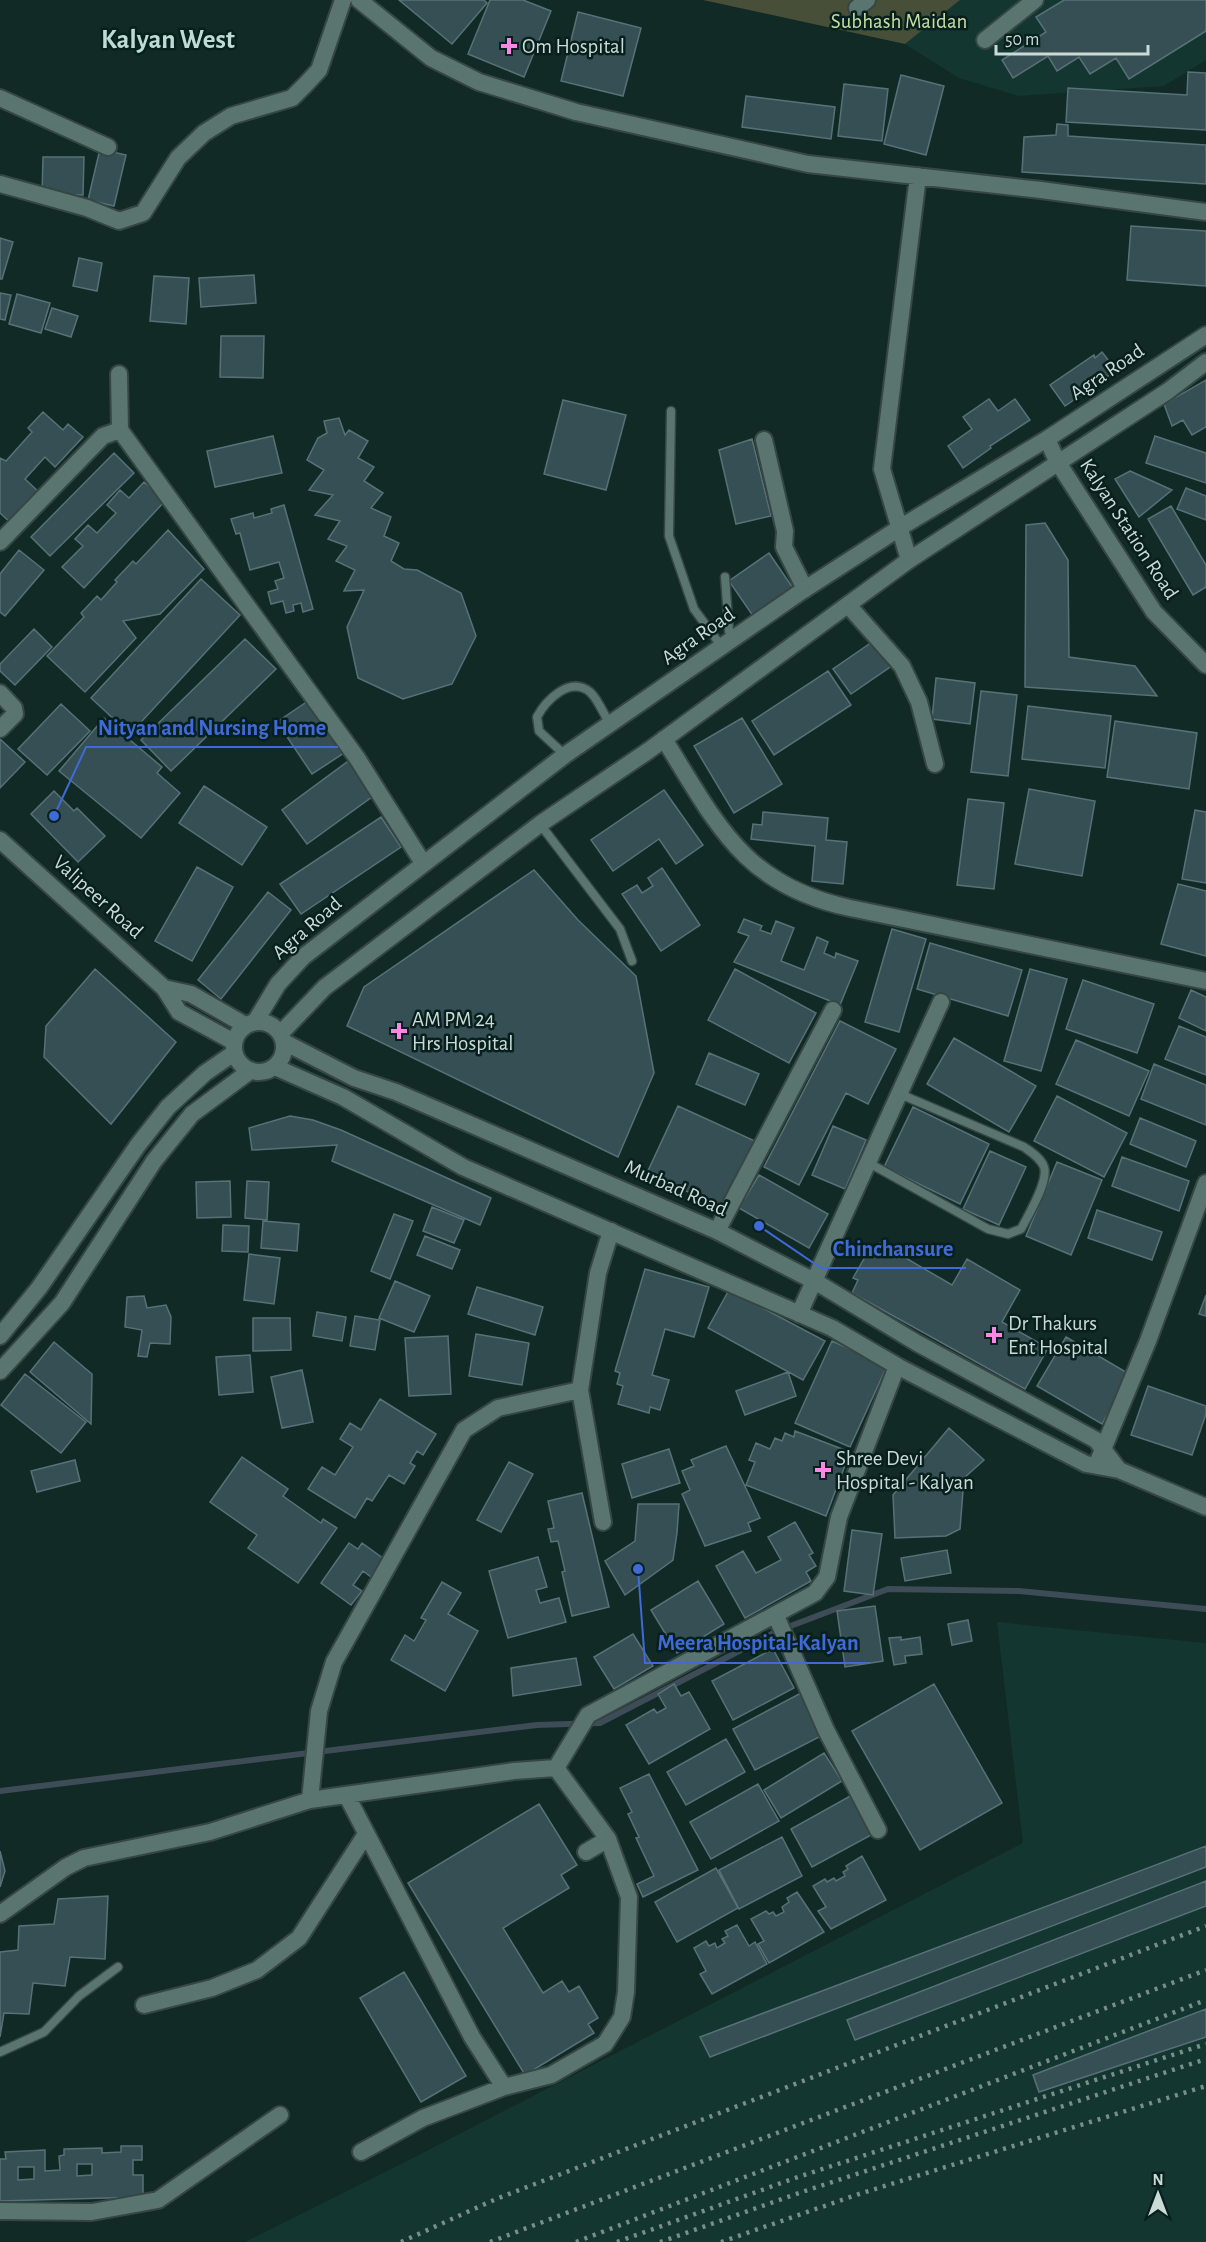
<svg xmlns="http://www.w3.org/2000/svg" width="1206" height="2242" viewBox="0 0 1206 2242" font-family="'Alegreya Sans',sans-serif">
  <style>
    .built { fill: #133631 }
    .green { fill: #474f38 }
    .lines { fill: none; stroke-linecap: round; stroke-linejoin: round }
    .stream { stroke: #3d4c56; stroke-width: 6 }
    .building { fill: #364f54; stroke: #587177; stroke-width: 1.5; fill-rule: evenodd }
    .service-casing { stroke: #354643; stroke-width: 11 }
    .minor-casing { stroke: #354643; stroke-width: 20 }
    .tertiary-casing { stroke: #354643; stroke-width: 20 }
    .secondary-casing { stroke: #354643; stroke-width: 20 }
    .service { stroke: #5a7470; stroke-width: 8 }
    .minor { stroke: #5a7470; stroke-width: 16 }
    .tertiary { stroke: #5a7470; stroke-width: 16 }
    .secondary { stroke: #5a7470; stroke-width: 16 }
    .rail { stroke: #7a8e8a; stroke-width: 4.5; stroke-dasharray: 3 6; stroke-linecap: butt }
    .poi-dot { fill: #fa87e6; stroke: #07201d; stroke-width: 2 }
    .labels { text-anchor: middle; dominant-baseline: central; stroke-width: 5; stroke-linejoin: round; paint-order: stroke }
    .park-label { font-size: 21px; fill: #c9dfa1; stroke: #07201d }
    .poi-label { font-size: 21px; fill: #cbdad7; stroke: #07201d; text-anchor: start }
    .street-label { font-size: 21px; fill: #cbdad7; stroke: #07201d }
    .district-label { font-size: 27px; font-weight: bold; fill: #bddad5; stroke: #07201d }
    .leader { fill: none; stroke: #406ad8; stroke-width: 2 }
    .callout-dot { fill: #406ad8; stroke: #07201d; stroke-width: 2 }
    .callout-label { font-size: 22px; text-anchor: middle; font-weight: bold; fill: #406ad8; stroke: #07201d; stroke-width: 5; stroke-linejoin: round; paint-order: stroke }
  </style>
  <rect width="100%" height="100%" fill="#112a26"/>
  <path class="built" d="M960,0H1206V60L1164,86L1019,96L959,78L905,44Z
    M997,1622L1206,1643V2242H245L409,2160L1023,1843Z"/>
  <path class="green" d="M703,0H960L905,44Z"/>
  <g class="lines">
    <path class="stream" d="M788,1627L888,1589L1019,1591L1206,1609
      M0,1791L537,1725L600,1723L776,1632"/>
  </g>
  <path class="building" d="M399,0H484L487,3L452,44Z
    M490,0H523L551,11L524,77L468,54Z
    M1064,0H1206V31L1129,79L1116,58L1090,74L1079,57L1057,71L1048,56L1013,78L1002,60L1046,32L1036,17Z
    M578,12L641,28L623,96L561,81Z
    M1188,72L1206,73V130L1066,122L1068,88L1187,95Z
    M901,75L944,86L926,155L884,144Z
    M844,84L888,89L882,141L838,136Z
    M746,96L835,107L831,139L742,127Z
    M1057,124L1068,125V136L1206,145V184L1022,172L1024,137L1056,135Z
    M100,149L126,155L114,206L88,200Z
    M43,157H84L83,195L42,194Z
    M1131,226L1206,231V286L1127,280Z
    M0,238L13,242L2,279H0Z
    M79,258L102,263L97,291L73,286Z
    M254,275L256,303L201,307L199,278Z
    M154,276L189,278L186,324L150,321Z
    M0,293L11,295L5,320L0,319Z
    M17,294L50,303L41,333L9,324Z
    M52,308L78,316L71,337L45,329Z
    M221,336H264L263,378L220,377Z
    M1102,352L1109,361L1104,364L1111,374L1065,406L1050,385L1094,355L1095,358Z
    M1206,380V427L1192,435L1183,420L1172,426L1164,404Z
    M989,399L998,411L1015,399L1030,420L990,446L991,448L963,468L948,446L972,429L963,417Z
    M563,400L626,415L606,490L544,474Z
    M43,412L63,430L68,424L83,437L55,467L45,457L25,479L41,494L12,524L0,513V458L6,461L32,432L28,428Z
    M339,418L345,435L349,430L368,441L358,458L374,467L364,481L383,493L371,508L391,517L384,536L399,543L391,561L404,569L417,570L461,593L476,636L452,684L403,699L358,678L347,627L364,590L344,591L355,570L336,561L347,546L328,539L340,521L315,515L333,495L309,490L324,470L307,460L318,438L327,433L324,421Z
    M273,436L282,473L215,487L207,451Z
    M1155,436L1206,453V483L1146,463Z
    M752,439L771,516L736,524L719,450Z
    M114,453L134,473L50,556L31,537Z
    M1130,471L1172,490L1139,517L1115,479Z
    M144,482L165,501L84,588L62,567L83,546L75,539L88,525L97,533L116,513L107,505L120,490L129,498Z
    M1186,488L1206,496V520L1177,509Z
    M284,505L313,609L303,612L301,603L293,605L294,611L286,613L283,601L271,604L268,592L278,589L275,581L284,578L279,562L250,570L240,533L236,534L231,519L253,513L254,518L272,513L271,509Z
    M1171,506L1206,565V587L1193,595L1148,519Z
    M1045,523L1068,560L1069,657L1135,666L1157,696L1025,687L1026,525Z
    M168,530L204,569L160,614L123,621L136,638L85,692L47,656L84,617L81,613L97,596L101,600L117,582L115,580L133,561L136,564Z
    M19,550L44,570L5,616L0,612V574Z
    M769,553L793,588L753,616L729,581Z
    M201,579L240,615L130,734L91,698Z
    M34,629L52,647L15,685L0,671V664Z
    M245,639L276,669L171,771L141,740Z
    M875,640L893,665L851,694L833,669Z
    M828,671L851,705L774,755L752,721Z
    M936,678L975,683L970,724L932,719Z
    M981,691L1017,695L1008,776L971,772Z
    M308,701L344,753L312,774L277,722Z
    M61,704L90,731L47,775L18,749Z
    M1028,706L1111,716L1105,768L1022,759Z
    M104,718L162,767L157,773L180,793L141,838L59,771Z
    M742,718L782,784L734,813L694,746Z
    M1115,721L1197,733L1189,789L1107,777Z
    M0,739L25,762L0,788Z
    M351,759L376,794L307,844L282,810Z
    M204,786L267,827L242,865L179,823Z
    M1029,789L1095,801L1082,876L1015,864Z
    M664,790L703,845L676,864L659,839L613,871L591,840Z
    M54,791L74,811L77,808L105,836L78,862L31,814Z
    M968,799L1004,803L994,889L957,885Z
    M1195,810L1206,812V883L1182,879Z
    M763,812L828,818L826,840L847,842L843,884L812,881L815,846L751,839L753,824L762,825Z
    M381,817L401,847L301,914L280,884Z
    M197,867L233,887L192,961L155,941Z
    M662,868L700,925L661,951L622,894L637,885L642,893L653,886L648,878Z
    M534,870L578,920L636,976L654,1073L618,1157L347,1026L364,987Z
    M1178,884L1206,891V956L1161,944Z
    M268,892L291,910L221,999L198,980Z
    M744,919L762,926L760,930L771,934L776,921L794,928L781,961L804,970L817,937L828,942L824,953L835,958L836,953L858,961L840,1005L734,962L749,936L738,932Z
    M892,929L926,939L899,1032L865,1022Z
    M930,943L1022,970L1008,1016L917,989Z
    M95,969L176,1042L111,1124L44,1057L46,1026Z
    M735,969L816,1013L789,1063L708,1020Z
    M1030,969L1067,979L1041,1071L1004,1061Z
    M1083,980L1154,1004L1137,1053L1066,1029Z
    M1191,990L1206,997V1031L1179,1018Z
    M840,1021L896,1049L868,1104L846,1093L799,1185L764,1167Z
    M1179,1026L1206,1037V1075L1165,1059Z
    M954,1038L1036,1086L1009,1132L927,1084Z
    M1076,1040L1149,1071L1129,1116L1056,1084Z
    M709,1053L759,1074L745,1105L696,1084Z
    M1154,1064L1206,1085V1125L1141,1099Z
    M1057,1096L1127,1133L1104,1177L1034,1141Z
    M678,1106L755,1141L723,1208L647,1173Z
    M913,1107L989,1144L960,1204L884,1167Z
    M290,1116L313,1120L341,1130L491,1198L480,1225L332,1161L337,1145L252,1150L249,1128Z
    M1140,1118L1196,1141L1186,1167L1130,1144Z
    M833,1126L866,1140L845,1189L812,1175Z
    M990,1151L1026,1167L999,1225L963,1209Z
    M1122,1157L1189,1181L1179,1211L1112,1186Z
    M1057,1162L1102,1180L1071,1255L1026,1236Z
    M759,1175L828,1214L809,1248L739,1208Z
    M230,1181L231,1217L197,1218L196,1182Z
    M247,1181L269,1182L267,1220L245,1218Z
    M432,1207L464,1220L454,1243L423,1231Z
    M1097,1210L1162,1232L1152,1260L1088,1238Z
    M394,1214L413,1221L390,1279L371,1271Z
    M263,1221L299,1224L297,1251L261,1248Z
    M223,1225L249,1226L248,1252L222,1251Z
    M425,1236L460,1250L452,1269L417,1255Z
    M880,1243L952,1285L967,1259L1020,1290L1002,1322L1048,1348L1025,1389L852,1293L858,1280L853,1278L869,1250L874,1253Z
    M249,1254L280,1258L274,1304L244,1300Z
    M645,1269L709,1287L694,1337L665,1329L652,1375L669,1380L660,1410L650,1407L649,1413L618,1404L623,1386L617,1384L620,1373L615,1371Z
    M395,1281L430,1296L414,1332L379,1318Z
    M477,1287L543,1307L535,1335L468,1314Z
    M729,1290L825,1341L803,1380L708,1328Z
    M1206,1295V1316L1199,1314Z
    M144,1296L147,1308L166,1305L171,1317L170,1344L150,1343L147,1357L138,1356L142,1330L125,1327L127,1297Z
    M317,1312L346,1317L342,1341L313,1336Z
    M355,1316L380,1320L375,1350L350,1346Z
    M253,1318H290L291,1350L253,1351Z
    M476,1334L529,1343L522,1385L469,1376Z
    M448,1336L451,1394L409,1396L405,1338Z
    M1066,1337L1131,1375L1102,1424L1037,1386Z
    M832,1341L887,1366L850,1447L795,1423Z
    M54,1342L92,1374L91,1424L30,1372Z
    M250,1355L253,1392L219,1395L216,1357Z
    M302,1370L313,1422L282,1428L271,1377Z
    M788,1372L796,1396L745,1415L736,1391Z
    M25,1374L86,1422L61,1453L1,1405Z
    M1148,1386L1206,1406V1414L1192,1455L1131,1435Z
    M380,1399L436,1434L423,1455L417,1451L410,1463L415,1466L404,1484L389,1475L372,1501L367,1498L355,1518L308,1489L322,1467L335,1475L353,1447L340,1439L350,1423L361,1430Z
    M949,1428L984,1460L964,1478L960,1529L946,1536L895,1538L893,1495Z
    M795,1431L850,1452L826,1516L746,1485L755,1462L749,1460L756,1443L770,1449L775,1438L782,1441L785,1433L794,1437Z
    M726,1446L760,1518L748,1523L751,1531L705,1546L682,1494L690,1490L682,1471L694,1466L691,1460Z
    M669,1449L680,1483L632,1498L622,1464Z
    M242,1457L288,1489L283,1496L321,1523L323,1519L337,1528L298,1583L248,1548L257,1535L210,1502Z
    M75,1460L80,1481L37,1492L31,1471Z
    M509,1462L533,1474L501,1532L477,1520Z
    M582,1493L609,1607L572,1616L562,1572L565,1571L558,1541L551,1542L548,1529L554,1528L548,1501Z
    M638,1504H679L677,1533L673,1560L625,1595L605,1561L635,1541Z
    M795,1522L813,1553L809,1555L816,1566L806,1572L811,1581L745,1618L716,1566L743,1551L756,1573L781,1560L768,1537Z
    M852,1530L882,1534L873,1595L844,1591Z
    M349,1543L358,1549L362,1543L384,1559L371,1577L363,1571L353,1585L362,1591L351,1605L321,1583Z
    M947,1550L951,1573L905,1581L901,1558Z
    M538,1557L547,1587L536,1590L540,1603L559,1598L566,1622L508,1638L489,1571Z
    M698,1581L724,1624L677,1653L651,1610Z
    M442,1582L461,1593L448,1614L478,1631L445,1691L391,1660L405,1635L414,1641L426,1620L421,1618Z
    M875,1606L883,1661L845,1667L837,1611Z
    M968,1620L972,1641L952,1645L948,1624Z
    M633,1634L653,1666L614,1689L594,1657Z
    M901,1637V1640L920,1637L922,1654L905,1656L906,1663L894,1665L889,1638Z
    M773,1649L794,1688L733,1720L712,1681Z
    M576,1658L581,1685L513,1696L511,1668Z
    M674,1684L681,1696L689,1692L710,1729L649,1764L626,1725L654,1709L657,1713L666,1708L658,1694Z
    M934,1684L1002,1803L920,1850L852,1731Z
    M801,1693L823,1735L755,1770L733,1729Z
    M726,1739L745,1772L686,1805L667,1772Z
    M824,1753L842,1781L781,1818L764,1790Z
    M649,1774L698,1870L643,1897L637,1884L654,1876L636,1838L639,1837L628,1814L632,1812L620,1788Z
    M758,1784L779,1821L711,1859L690,1822Z
    M852,1795L873,1834L812,1867L791,1829Z
    M539,1804L577,1865L561,1875L569,1888L503,1928L543,1993L562,1981L569,1992L579,1986L598,2018L588,2024L594,2033L525,2075L408,1883Z
    M782,1837L802,1876L739,1909L719,1870Z
    M1206,1846V1867L710,2057L700,2037Z
    M0,1851L5,1871L0,1887Z
    M862,1856L886,1900L831,1929L818,1911L826,1907L813,1886L825,1879L827,1882L834,1878L836,1881L845,1876L843,1872L848,1869L846,1866Z
    M716,1868L738,1908L677,1942L655,1902Z
    M1206,1881V1906L855,2040L847,2020Z
    M797,1892L824,1932L769,1963L758,1944L764,1941L751,1919L766,1911L769,1914L773,1912L776,1916L784,1912L782,1907L789,1902L787,1898Z
    M108,1896L105,1959L70,1957L65,1986L33,1983L29,2014L4,2013L0,2037V1952L18,1950L19,1926L54,1924L58,1899Z
    M737,1925L749,1946L755,1942L767,1964L712,1994L700,1974L706,1971L694,1948L706,1941L709,1946L715,1943L717,1948L725,1943L722,1939L728,1936L725,1931Z
    M404,1972L466,2076L421,2102L360,1998Z
    M1206,2009V2037L1039,2092L1033,2075Z
    M121,2146H142V2160H133V2175H143V2197L0,2201V2159H6L5,2152L45,2150V2171L60,2170L59,2156L64,2155V2149L102,2148V2153L121,2152ZM77,2164H92V2175L77,2176ZM18,2167H34V2179L18,2180Z"/>
  <g class="lines">
    <g class="service-casing">
      <path id="service" d="M671,411L669,536L694,609L722,647
        M725,577L729,631L732,640
        M565,755L539,731L537,717C545,702 569,675 590,692C598,699 604,715 610,724
        M540,824L620,929L632,961
        M869,1163L988,1229L1008,1234L1021,1229C1028,1216 1049,1181 1044,1167C1041,1158 1031,1152 1024,1147L900,1094
        M0,2052L44,2032L79,1996L118,1967"/>
    </g>
    <g class="minor-casing">
      <path id="minor" d="M359,0L431,58L479,82L576,112L808,164L1041,190L1206,212
        M857,8L867,0
        M985,40L1035,0
        M0,98L108,147
        M0,184L87,208L119,221L143,213L178,158L204,133L231,116L292,98L306,84L319,70L343,0
        M119,374L120,430L357,758L423,863
        M764,440L785,531L784,547L805,589
        M0,542L103,436L120,430
        M909,560L882,469L918,176
        M848,605L902,666L919,702L935,764
        M0,693L14,708L15,714L0,729
        M664,739C717,824 743,885 850,908L1206,981
        M717,1231L833,1010
        M799,1314L941,1002
        M1099,1459L1148,1341L1206,1183
        M603,1522L580,1390L598,1273L611,1231
        M776,1616L826,1730L878,1830
        M556,1768L588,1715L815,1593L827,1577L839,1517L897,1366
        M347,1796L472,2037L504,2087
        M310,1800L319,1711L334,1662L464,1430L498,1408L580,1390
        M586,1852L608,1839
        M0,1914L66,1867L84,1858L210,1832L310,1800L514,1771L556,1768
        M144,2005L212,1988L257,1970L299,1938L366,1834
        M361,2152L423,2118L504,2087L551,2075L605,2044L622,2017L626,1992L629,1897L608,1839L556,1768
        M0,2211L92,2212L158,2200L280,2115"/>
    </g>
    <g class="tertiary-casing">
      <path id="tertiary" d="M1047,439L1057,461L1154,612L1206,665
        M0,840L164,988L179,1012L234,1042
        M164,988L191,994L245,1025
        M284,1042L354,1078L396,1092L717,1231L816,1282L917,1343L1096,1440L1119,1470
        M275,1067L343,1097L463,1167L832,1328L897,1366L1086,1464L1119,1470L1206,1507"/>
    </g>
    <g class="secondary-casing">
      <path id="secondary" d="M234 1047a25 25 0 1 1 50 0a25 25 0 1 1-50 0Z
        M255,1022L278,984L303,957L565,755L802,591L901,527L1047,439L1206,335
        M281,1033L325,987L540,824L648,751L909,560L1168,391L1206,362
        M0,1336L39,1288L138,1145L168,1107L205,1073L234,1053
        M0,1371L62,1303L154,1161L192,1114L250,1071"/>
    </g>
    <use href="#service" class="service"/>
    <use href="#minor" class="minor"/>
    <use href="#tertiary" class="tertiary"/>
    <use href="#secondary" class="secondary"/>
    <path class="rail" d="M401,2242L496,2199L1206,1926
      M490,2242L1206,1970
      M576,2242L1206,2000
      M617,2242L798,2177L1206,2044
      M660,2242L805,2191L1206,2059
      M721,2242L859,2194L1206,2086"/>
  </g>
  <g class="poi-dot">
    <path d="M506 37h6v6h6v6h-6v6h-6v-6h-6v-6h6z"/>
    <path d="M396 1022h6v6h6v6h-6v6h-6v-6h-6v-6h6z"/>
    <path d="M991 1326h6v6h6v6h-6v6h-6v-6h-6v-6h6z"/>
    <path d="M820 1461h6v6h6v6h-6v6h-6v-6h-6v-6h6z"/>
  </g>
  <g class="labels">
    <g class="park-label">
      <text x="899" y="21">Subhash Maidan</text>
    </g>
    <g class="poi-label">
      <text x="522" y="46">Om Hospital</text>
      <text x="412" y="1019">AM PM 24<tspan x="412" dy="24">Hrs Hospital</tspan></text>
      <text x="1008" y="1323">Dr Thakurs<tspan x="1008" dy="24">Ent Hospital</tspan></text>
      <text x="836" y="1458">Shree Devi<tspan x="836" dy="24">Hospital - Kalyan</tspan></text>
    </g>
    <g class="street-label">
      <text transform="translate(1107 372) rotate(-34)">Agra Road</text>
      <text transform="translate(1129 529) rotate(57)">Kalyan Station Road</text>
      <text transform="translate(698 636) rotate(-35)">Agra Road</text>
      <text transform="translate(98 897) rotate(42)">Valipeer Road</text>
      <text transform="translate(307 928) rotate(-41)">Agra Road</text>
      <text transform="translate(676 1188) rotate(24)">Murbad Road</text>
    </g>
    <g class="district-label">
      <text x="168" y="39">Kalyan West</text>
    </g>
  </g>
  <path class="leader" d="M54 816L86 747H338M759 1226L821 1268H966M638 1569L645 1663H870"/>
  <g class="callout-dot">
    <circle cx="54" cy="816" r="6"/>
    <circle cx="759" cy="1226" r="6"/>
    <circle cx="638" cy="1569" r="6"/>
  </g>
  <g class="callout-label">
    <text x="212" y="735">Nityan and Nursing Home</text>
    <text x="893" y="1256">Chinchansure</text>
    <text x="758" y="1650">Meera Hospital-Kalyan</text>
  </g>
  <g transform="translate(1158 2194)" stroke="#07201d" stroke-width="4.5" paint-order="stroke">
  <path d="M0-4.5L10 22L0 15L-10 22Z" fill="#cbdad7"/>
  <text y="-9" font-size="16" font-weight="bold" text-anchor="middle" fill="#cbdad7">N</text>
  </g>
  <path d="M996 45v9h152v-9" fill="none" stroke="#cbdad7" stroke-width="3"/>
  <text x="1005" y="45" font-size="18" fill="#cbdad7" stroke="#07201d" stroke-width="4.5" paint-order="stroke">50 m</text>
</svg>
